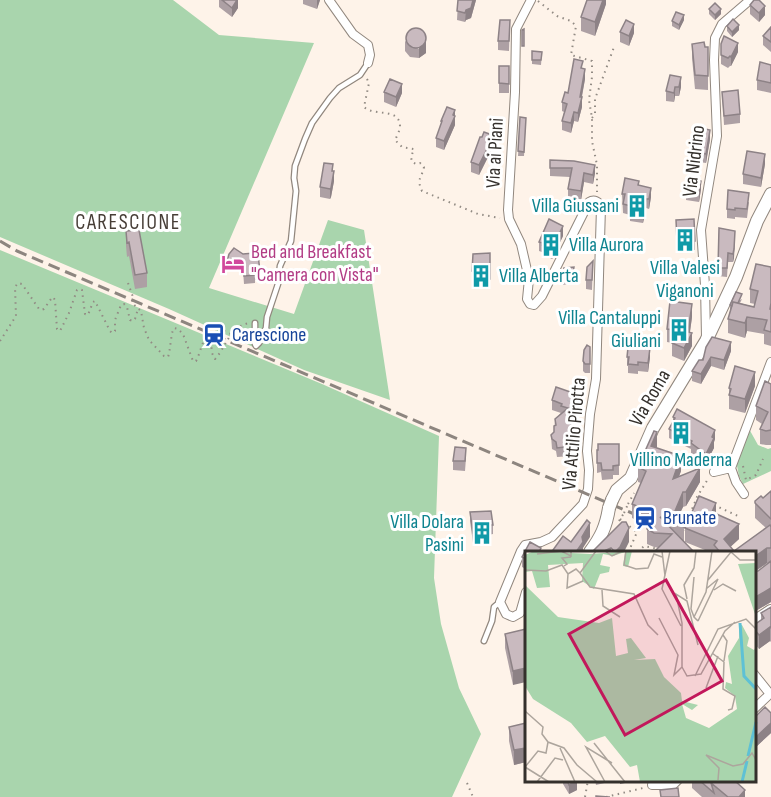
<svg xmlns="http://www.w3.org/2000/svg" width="771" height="797" viewBox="0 0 771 797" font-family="'Sofia Sans Condensed',sans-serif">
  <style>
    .green { fill: #a9d5ad }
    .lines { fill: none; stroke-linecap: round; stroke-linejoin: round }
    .lane-casing { stroke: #91877e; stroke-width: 7 }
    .street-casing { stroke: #91877e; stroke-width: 10 }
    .secondary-casing { stroke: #91877e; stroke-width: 14 }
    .path { stroke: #928b84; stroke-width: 2; stroke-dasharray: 1.5 4.5; stroke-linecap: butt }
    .lane { stroke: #fff; stroke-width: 4.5 }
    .street { stroke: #fff; stroke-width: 8 }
    .secondary { stroke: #fff; stroke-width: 12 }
    .rail { stroke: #8d857f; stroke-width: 3; stroke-dasharray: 12 6; stroke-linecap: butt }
    .secondary-bridge-casing { stroke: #91877e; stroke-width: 14; stroke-linecap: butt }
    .path-bridge { stroke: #928b84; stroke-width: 2; stroke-dasharray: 1.5 4.5; stroke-linecap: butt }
    .secondary-bridge { stroke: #fff; stroke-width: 12 }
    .wall { fill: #ada0a4; fill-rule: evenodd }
    .shaded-wall { fill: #8d8286 }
    .building { fill: #c9babf; stroke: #8d8286; stroke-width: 1.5 }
    .labels { text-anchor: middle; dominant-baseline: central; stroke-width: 6; stroke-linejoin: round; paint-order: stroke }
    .street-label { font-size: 20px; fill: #34302c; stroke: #fff }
    .culture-label { font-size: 20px; fill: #0d838f; stroke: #fff; text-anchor: end }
    .hotel-label { font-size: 20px; fill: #b23c85; stroke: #fff; text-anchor: start }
    .transit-label { font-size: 20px; fill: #164399; stroke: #fff; text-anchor: start }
    .neighbourhood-label { font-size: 21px; letter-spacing: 1.5px; fill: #473e37; stroke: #fff }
    .inset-river { fill: none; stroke: #5ec1d5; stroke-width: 3 }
    .inset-road { fill: none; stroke: #ada59d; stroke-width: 1.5 }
    .view { fill: #c2185b; fill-opacity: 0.15; stroke: #c2185b; stroke-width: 3 }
    .inset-edge { fill: none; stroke: #34302c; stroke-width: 3 }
  </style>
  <rect width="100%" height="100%" fill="#fef3e9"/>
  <path class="green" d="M0,0H173L219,35L314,43L209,288L294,314L328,220L364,230L390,400L304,370L169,309L0,237Z
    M0,250L322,384L439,436L434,578L441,624L459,688L481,734L452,797H0Z
    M748,427L758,445L768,449L771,448V471L743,484L739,476L736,461Z"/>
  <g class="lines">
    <g class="lane-casing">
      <path id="lane" d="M255,323V344L256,346L259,343L266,328L267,317L278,284L280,266L291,241L296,191L294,178L295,166L305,139L312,123L330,98L339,88L360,75L368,63
        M484,641L492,621L494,607L500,602"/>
    </g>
    <g class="street-casing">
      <path id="street" d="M329,0L353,34L368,45L370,55L368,63
        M706,338L705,285L701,230L717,136L714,60L715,38L722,24L750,0
        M714,472L731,468
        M744,494L736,482L731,468L771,362
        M526,592L520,613L513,617L506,614L500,602L521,551L525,545L541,542L552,537L583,504L588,489L589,470L587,451L590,414L596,379L601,207C599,201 594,199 589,202L542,296L534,305L530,304L527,299L529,279L521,244L509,219L508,210L515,92L516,29L531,0
        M754,674L770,694
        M754,709L771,693
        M652,785H673L678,780"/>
    </g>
    <g class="secondary-casing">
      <path id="secondary" d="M612,500L617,490L631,478L653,428L706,341L736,277L757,221L771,194
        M590,552C601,537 606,527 609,508
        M754,622L771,611"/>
    </g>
    <path class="path" d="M538,1L557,16L571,21L576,26L571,55L592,61V77L589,100L592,118V141L597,165V192
      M367,79L369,83L364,107C375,117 399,107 400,126C400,130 397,136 395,140L402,147L414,149L411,157L412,162L416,164L420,163L424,167C422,178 416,178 422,191L478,214L500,218
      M592,118L595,114V99L614,47
      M128,283L133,297L132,303L141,311L144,328L149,340L164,356L168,357L169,354L172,333L174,328L178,329L183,334L193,361H196C200,354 201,345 205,339L211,342L212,353L215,359C227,346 229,327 249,323
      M215,330L216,327L231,334
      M0,341L16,316L15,287L18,283L22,284L39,309L41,310L44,309L51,299L53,297L55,300L57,329L60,331L69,313L77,290L79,289L82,290L85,314L88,315L93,302L95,301L110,331L112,333L115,331V320L121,305L124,304L127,307L130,320L133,321L135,319L138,309
      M743,466L746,480L756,475L763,459
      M628,504L634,493
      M714,505L738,516
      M620,519L637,532L629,551L630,552
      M619,521L624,513
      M683,531L697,497L708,479
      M638,552L644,546L658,549L659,548
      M467,783L473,797
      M585,797L588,780
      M606,797L643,788"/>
    <use href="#lane" class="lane"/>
    <use href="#street" class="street"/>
    <use href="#secondary" class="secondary"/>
    <path class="rail" d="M0,241L17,251L634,514"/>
    <g class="secondary-bridge-casing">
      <path id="secondary-bridge" d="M609,508L612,500"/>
    </g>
    <path class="path-bridge" d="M624,513L628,504"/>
    <use href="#secondary-bridge" class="secondary-bridge"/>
  </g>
  <path class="wall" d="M219,0H238V8L232,17L219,7Z
    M303,0H320L317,9L303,4Z
    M458,0H476L471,18L466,20L465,22L457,20Z
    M606,0V4L595,36L581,31V17Z
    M750,5L765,15L759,22L750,14Z
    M709,9L721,14L715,20L709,14Z
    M510,20L509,51L498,50V41Z
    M684,20L679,30L672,26V21Z
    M727,26L739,30L732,37L727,31Z
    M771,27V52L763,45V36Z
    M620,32L634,33L629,46L620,42Z
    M405,41L426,53L419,58L410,57L405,51Z
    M692,44L705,47H708V90L695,89L692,58Z
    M721,44L738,52L731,66H730L728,68L721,64Z
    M532,51L542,52L541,65L532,64Z
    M771,65V93L757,90V80Z
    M499,66H509V93H499Z
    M583,69L585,79L582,97V107L578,122L574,121L571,133L562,130V121L564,112L562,111V102Z
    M670,75L681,87L679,96H675L674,102L666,101V91Z
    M384,92L402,93L396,107L384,102Z
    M722,92L740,114V123L724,125Z
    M455,110V125L444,150L436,147V138L441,125V121Z
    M520,117L526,118L524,156H518Z
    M492,135L491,151L479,175L471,172V162L482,137Z
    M710,139L706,163L693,161V152Z
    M550,160L595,173L593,184L584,182L581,200L568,197V189L570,177L550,176Z
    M765,164L761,187L743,184V174Z
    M333,171L334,181L331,197L330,199L320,197V187Z
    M639,185L651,197L649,209L646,208L643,223L630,221V215L623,213L622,194Z
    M701,189L699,202L686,200V191Z
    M749,202L747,218L735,217V219L727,218V209Z
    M676,220L695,241V250L677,251Z
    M719,228L735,231L734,258L733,262H728L727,277L718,276Z
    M126,231L147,273V287L135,289L129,256L127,257L126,246Z
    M563,236L552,259L542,254V252L539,251V242Z
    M490,253V288L474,289L472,271Z
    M243,254L254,256L260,271V280H255V283L244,284L243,270L227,269V261Z
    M593,261L592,290L586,289V280Z
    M771,267V346L764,344V334L747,331L745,338L728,333V319L731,310H730V305L742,299L740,303L754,307L755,304L750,303V289Z
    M574,272L572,283L563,285V280Z
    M692,317L690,332L692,346L684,361L672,356V343L667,342V329Z
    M590,347V373H585L583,371V361Z
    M706,347L731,351L724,370L711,366L701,384L692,381V371L703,360Z
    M627,357H650L648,372L638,371V374L628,373V366H627Z
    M771,384V445H766L760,444V429L762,424L756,420V406Z
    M755,386L745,413L729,409V388Z
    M552,400L576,403L569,423L574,437L571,441L572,456L557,457L556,451L552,449L551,435L554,433L555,419L561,413L552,410Z
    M673,417L715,439L714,442V448L706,463L691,453V449L669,438V429L673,422Z
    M619,444V475H613V479L602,480L601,472L597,473V450Z
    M657,447L656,448L681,471L679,476L700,482L686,506L683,507L678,517L684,527V542L659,548L654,547L647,544V529L648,525L632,518V504L641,483L638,482V467Z
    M466,458L465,471L453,470V461Z
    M771,491V602L754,612V552H710L685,542V528L716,514L739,539L730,547L734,551L766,528L755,518V501L763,498ZM767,563H769L758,571H756Z
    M470,512L493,525V534L488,535V541L473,543L470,521Z
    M530,542L541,548V552H526V569L522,567V557Z
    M771,607V642L770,641L759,649L754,643V625L761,620V613Z
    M526,629L513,685L505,648V634Z
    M771,713V733L757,746L754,743V718Z
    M526,723V762L514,765L509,741V727Z
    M563,780H577V790L569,794L563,784Z
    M595,780H617L596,785Z
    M692,780H734L745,797H702L692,788Z"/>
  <path class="shaded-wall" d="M237,0H238V8L232,17V8Z
    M317,0H320L317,9Z
    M473,0H476L471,18L466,20L465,22L466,10Z
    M602,0H606V4L595,36V22Z
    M765,6V15L759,22V13Z
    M721,9V14L715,20V15Z
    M684,15V20L679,30V25Z
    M634,24V33L629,46V36Z
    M739,25V30L732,37V32Z
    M426,35V53L419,58V48Z
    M738,43V52L731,66V57Z
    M585,69V79L580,105L582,97V107L578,122V113L580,97Z
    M681,77V87L679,96V87Z
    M402,84V93L396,107V97Z
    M675,87V96L674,102V93Z
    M455,110V125L444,150V141Z
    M574,112V121L571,133V123Z
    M710,130V139L706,163V154Z
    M492,135L491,151L479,175V165Z
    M765,154V164L761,187V178Z
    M595,165V173L593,184V175Z
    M334,171V181L331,197L330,199V189Z
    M584,173V182L581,200V191Z
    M701,181V189L699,202V193Z
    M651,188V197L649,209V199Z
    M646,199V208L643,223V214Z
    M563,226V236L552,259V249Z
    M735,231L734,258L733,262V254Z
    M692,304V317L689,338L692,333V346L684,361V348L688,332Z
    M747,317V331L745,338V323Z
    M731,342V351L724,370V360Z
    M650,348V357L648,372V363Z
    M711,357V366L701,384V374Z
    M755,372V386L745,413V399Z
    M576,394V403L567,430V421Z
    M574,427V437L569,442V433Z
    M715,430V439L714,442V448L706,463V454L712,437Z
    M657,432V447L651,460V446Z
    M681,456V471L673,493V479Z
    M700,468V482L686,506V492Z
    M683,492V507L675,523V511Z
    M716,503V518L712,512Z
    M590,523V537L583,548V552H576L582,537Z
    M739,524V539L725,552L724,539Z
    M629,528V542L624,552H615Z
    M611,548V552H602Z
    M767,548V563L754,572V557Z
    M771,588V602L754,612V598Z
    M770,627V641L759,649V635Z
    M526,668V682L513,685V671Z
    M771,723V733L757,746V736Z
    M526,748V762L514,765V750Z
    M577,780V790L569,794V785Z
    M620,780H630V782L620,784Z
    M745,790V797H739Z"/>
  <path class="building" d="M222,0H237L232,8Z
    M458,0H473L471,8L466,10L465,13L457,11Z
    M587,0H603L595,22L581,17Z
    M754,0H759L765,6L759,13L750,5Z
    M715,3L721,9L715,15L709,9Z
    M676,12L684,15L679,25L672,21Z
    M733,19L739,25L732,32L727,26Z
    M500,20H510L509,41H498Z
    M626,20L634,24L629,36L620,32Z
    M771,27V42L763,36Z
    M406 38a10 10 0 1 1 20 0a10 10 0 1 1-20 0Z
    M524,29V46H522V30Z
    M724,36L738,43L731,57L730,56L728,58L721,55V44Z
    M704,42L705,47H708V76L695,75L692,44Z
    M532,51L542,52L541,60H532Z
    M574,59L583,61L581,68L585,69L580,97H582L578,113L574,112L571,123L562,121L567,104L562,102L565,92L568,93Z
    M760,62L771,65V83L757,80Z
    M499,66H509V84L499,83Z
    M670,75L681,77L679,87H675L674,93L666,91Z
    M390,79L402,84L396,97L384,92Z
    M738,90L740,114L724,116L722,92Z
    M447,107L455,110L453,115L455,116L444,141L436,138L442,121H441Z
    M520,117L526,118L524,152L518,151Z
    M697,127L710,130L706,154L693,152Z
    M484,132L492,135L489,140L491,141L479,165L471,162L480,137H482Z
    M747,151L765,154L761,178L743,174Z
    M550,160L574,161L595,165L593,175L584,173L581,191L568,189L572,168H550Z
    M324,163L333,164L332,171H334L331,188L330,189L320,187Z
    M625,178L639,181L638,185L651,188L649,199H646L643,214L630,211L631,206L623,204L625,194H622Z
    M688,178L701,181L699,193L686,191Z
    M728,190L749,193L747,209L735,208V210L727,209Z
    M549,219L563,226L552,249L542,245L543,243L539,242Z
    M694,219L695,241L677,242L676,220Z
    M719,228L735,231L734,249L733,254L728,253L727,268H718Z
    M139,230L147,273L135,275L129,242L127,243L126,231Z
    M234,248L243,254L254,253V256L258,255L260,271L255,272V275L244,276L243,261H227L229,254Z
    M490,253V279H474V271H472L473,254Z
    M593,261L592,280H586L587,267Z
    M756,264L771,267V303L770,309H771V332L764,330L767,320L747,317L745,323L728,319L733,302L754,307L758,291L750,289Z
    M574,267L572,279L563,280L564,268Z
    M736,292L742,294L738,303L733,302L732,306L730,305Z
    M670,301L692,304L688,332L692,333L684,348L672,343L675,330L667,329Z
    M712,337L731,342L724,360L711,357L701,374L692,371L699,360H703L706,347Z
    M629,338L650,340V348L648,363L638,362V365L628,364L629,357H627Z
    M587,345L590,347V364H585L583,361L584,350Z
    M735,366L755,372L745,399L729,395L731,389L729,388Z
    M765,381L771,384V430L766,431L760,429L768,412L756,406Z
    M556,387L576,394L567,421L574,427L569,433L572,446L557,448L556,442L552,439L551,435L554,432V426L556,425L555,419L568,408L561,406L562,404L552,400Z
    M677,409L715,430L712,437L714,438L706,454L691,443L692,441L669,429L675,418L673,417Z
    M654,431L657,432L651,446L681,456L673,479L700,468L686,492H683L675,511L684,527L660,517L694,552H654L672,534L654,533L647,529L654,513L632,504L646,471L638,467Z
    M598,444H619V465L613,466V470H602L601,463H597V450H598Z
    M455,447L466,448L465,461H453Z
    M771,491V519L755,503V501L761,496L763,498Z
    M699,496L716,503L712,512L739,524L724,539L734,551L770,525L771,527V548H767L754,557V552H720L714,545L717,541L685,528Z
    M491,511L493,525H487L488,532L473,533L470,512Z
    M587,520L590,523L582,537L583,542L576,552H557L553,550L563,536L571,542Z
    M622,522H626L629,528L620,547L615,552L611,548L602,552H592Z
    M530,542L541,548L539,552H526V559L522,557Z
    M771,561V588L754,598V571H758Z
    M771,607V628L770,627L759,635L754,629V625L764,618L761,613Z
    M526,629V668L513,671L505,634Z
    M765,707L771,713V723L757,736L754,734V718Z
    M526,723V748L514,750L509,727Z
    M567,780H576L569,785Z
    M699,780H734L745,790L739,797H728L711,783L714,793Z
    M678,788L679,797H661L660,790Z
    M596,796L609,797H610H596Z"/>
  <defs>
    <g id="building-bare" transform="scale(1.8)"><path d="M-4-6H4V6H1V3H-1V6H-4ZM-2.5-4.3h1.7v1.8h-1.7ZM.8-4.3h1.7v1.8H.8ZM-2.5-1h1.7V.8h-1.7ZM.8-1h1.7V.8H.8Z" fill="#0f9aa8" stroke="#fff" stroke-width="2.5" paint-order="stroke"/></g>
    <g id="hotel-bare" transform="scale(1.8)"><path d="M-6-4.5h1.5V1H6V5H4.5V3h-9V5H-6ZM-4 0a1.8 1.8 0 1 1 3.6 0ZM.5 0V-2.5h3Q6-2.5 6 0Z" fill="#d1479c" stroke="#fff" stroke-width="2.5" paint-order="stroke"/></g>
    <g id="station-bare" transform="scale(1.8)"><path d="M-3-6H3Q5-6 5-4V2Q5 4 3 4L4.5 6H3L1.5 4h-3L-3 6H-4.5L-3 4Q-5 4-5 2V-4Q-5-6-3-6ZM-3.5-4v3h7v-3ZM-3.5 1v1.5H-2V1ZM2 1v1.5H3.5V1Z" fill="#1a4fb4" stroke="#fff" stroke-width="2.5" paint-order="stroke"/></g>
  </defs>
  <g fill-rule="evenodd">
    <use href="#building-bare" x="637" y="206"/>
    <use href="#building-bare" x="685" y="240"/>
    <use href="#building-bare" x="551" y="245"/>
    <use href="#hotel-bare" x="233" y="264"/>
    <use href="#building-bare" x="481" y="276"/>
    <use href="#building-bare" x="679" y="330"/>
    <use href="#station-bare" x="214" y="335"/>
    <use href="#building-bare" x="681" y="433"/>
    <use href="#station-bare" x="645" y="518"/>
    <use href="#building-bare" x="482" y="533"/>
  </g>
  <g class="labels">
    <g class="street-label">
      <text transform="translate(495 153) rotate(-87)">Via ai Piani</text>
      <text transform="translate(694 161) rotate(-83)">Via Nidrino</text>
      <text transform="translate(650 398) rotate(-60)">Via Roma</text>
      <text transform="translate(574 434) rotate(-85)">Via Attilio Pirotta</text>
    </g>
    <g class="culture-label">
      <text x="619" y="206">Villa Giussani</text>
      <text x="569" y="245" text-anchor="start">Villa Aurora</text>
      <text x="685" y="268" text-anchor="middle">Villa Valesi<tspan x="685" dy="23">Viganoni</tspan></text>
      <text x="499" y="276" text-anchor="start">Villa Alberta</text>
      <text x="661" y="318">Villa Cantaluppi<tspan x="661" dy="23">Giuliani</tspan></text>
      <text x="681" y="460" text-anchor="middle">Villino Maderna</text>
      <text x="464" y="522">Villa Dolara<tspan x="464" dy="23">Pasini</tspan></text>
    </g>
    <g class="hotel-label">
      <text x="251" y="252">Bed and Breakfast<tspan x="251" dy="23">"Camera con Vista"</tspan></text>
    </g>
    <g class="transit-label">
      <text x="232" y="335">Carescione</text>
      <text x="663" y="518">Brunate</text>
    </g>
    <g class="neighbourhood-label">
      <text x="128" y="222">CARESCIONE</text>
    </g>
  </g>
  <g transform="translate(525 551)">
    <rect width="231" height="231" fill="#fef3e9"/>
    <path d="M9,0L65,3L107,0L103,16L98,15L100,1L88,5L78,3L75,14L85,16L84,21L75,23L69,38L57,30L58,12L23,14L25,36L12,37L7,20L0,21V4ZM231,12V66L213,13ZM0,34L33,66L74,72L87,67L91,105L103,102L101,88L106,87L121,107L109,109L130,108L139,126L156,142L157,150L173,154L167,159L157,153L161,167L184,177L212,158L210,145L200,137L201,131L207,133L203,105L214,87V74H217L224,87L222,95L229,99L231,96V231H115L112,214L105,216L80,185L62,191L46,172L8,148L0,135Z" fill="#a9d5ad"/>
    <path class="inset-river" d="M215,72L219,125L231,138M223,205L231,171M217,231L222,210"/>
    <path class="inset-road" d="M80,0L87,5L97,0M101,0L99,14L111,18L123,17L129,3L137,6M137,0L140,25M145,0L137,38L156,75M12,3L36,0L46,5V0M39,15L42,13L37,7L46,6M0,19L21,20L37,14L43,23L51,18L55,22M55,22L65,36L109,43L123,74L133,84M55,22L71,0M43,23L42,37L58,30M169,26L166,58L169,66M183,29L206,1L215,9H231M77,39L78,55L95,66M189,39L198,33L211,40M162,48L159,34L169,17L171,0M134,67L153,104L149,124L157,116M173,70L169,66L181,41L187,0M173,70L193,28L181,38M198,84L202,90L199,110M187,102L199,111L198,138L210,145L207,158L203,159M157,116V72L151,43L162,50L173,94M157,116L162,125L176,123L200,80L210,71M170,125L193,78L221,68L231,78M181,137L193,105M0,160L18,176L17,183L23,191L39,197L52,214L72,231M69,192L100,231M35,197L50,231M0,216L13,200L21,202L23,191M0,216L24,231M193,229L194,217L181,204L208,215L218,213L227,202L231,209M12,231L30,207L38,209M80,231L61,196L87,212"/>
    <path class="view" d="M141,29L197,130L100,184L44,83Z"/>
    <rect width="231" height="231" class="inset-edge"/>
  </g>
</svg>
